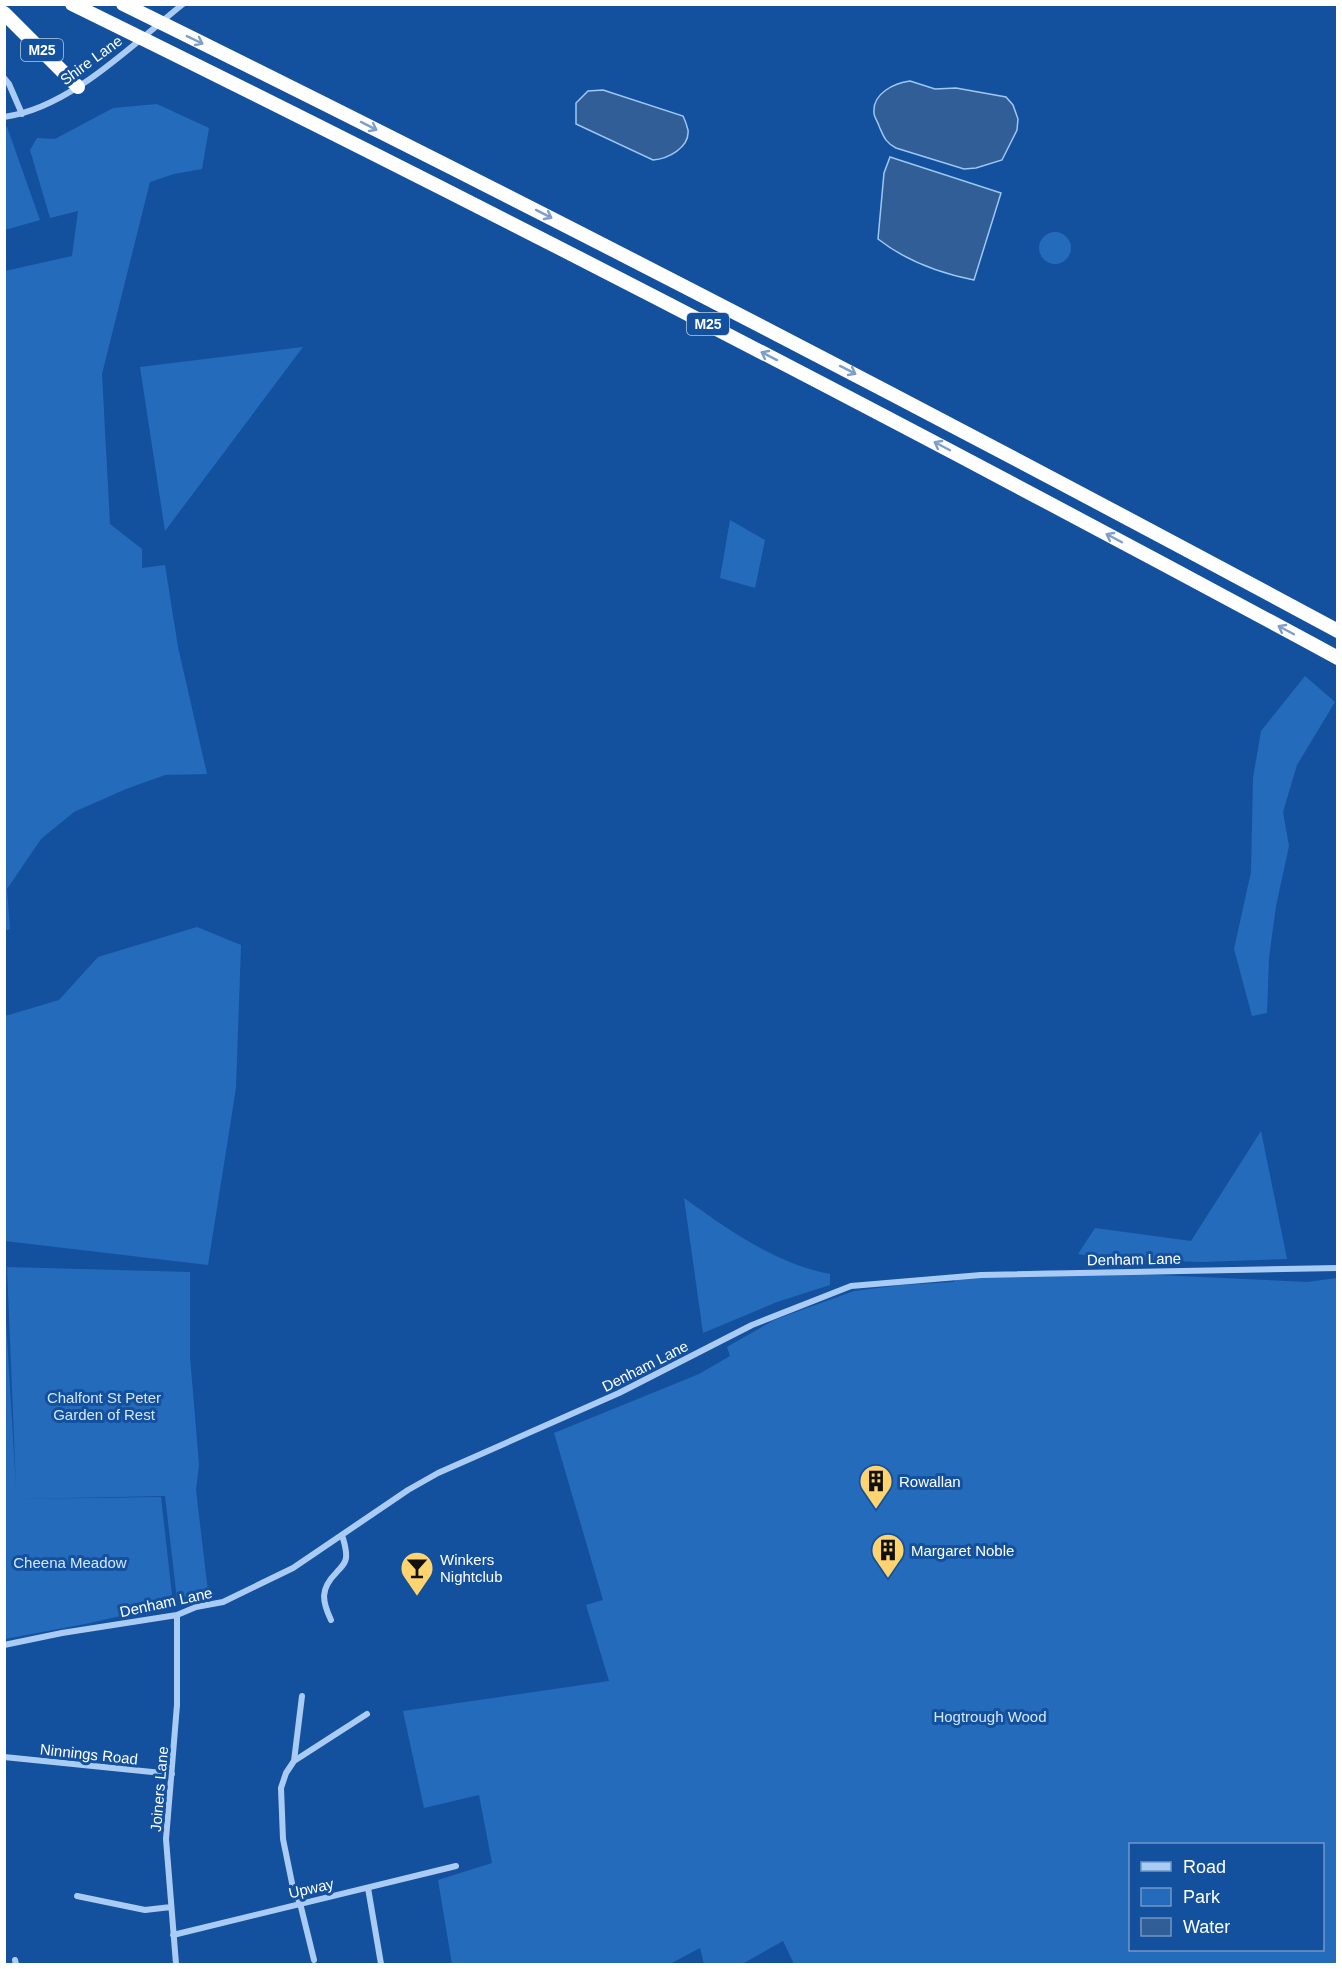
<svg xmlns="http://www.w3.org/2000/svg" width="1342" height="1969" viewBox="0 0 1342 1969" font-family="Arial,sans-serif">
  <style>
    .green { fill: #256bbc; fill-rule: evenodd }
    .water { fill: #315e96; stroke: #9cc7f7; stroke-width: 1.5 }
    .lines { fill: none; stroke-linecap: round; stroke-linejoin: round }
    .street { stroke: #aaccf4; stroke-width: 6 }
    .highway { stroke: #fff; stroke-width: 14 }
    .oneway { stroke: #7d9fca }
    .labels { text-anchor: middle; dominant-baseline: central; stroke-width: 6; stroke-linejoin: round; paint-order: stroke }
    .shield { fill: #13519e; stroke: #b8cbe2; stroke-width: 1.5 }
    .shield-label { font-size: 14px; font-weight: bold; fill: #fff }
    .street-label { font-size: 15px; fill: #fff; stroke: #13519e }
    .park-label { font-size: 15px; fill: #d2e6fe; stroke: #13519e }
    .poi-label { font-size: 15px; fill: #fff; stroke: #13519e; text-anchor: start }
  </style>
  <rect width="100%" height="100%" fill="#13519e"/>
  <path class="green" d="M157,104L209,128L202,169L174,174L150,182L102,374L110,524L142,549V568L165,565L178,647L207,774L165,775L126,789L74,812L41,839L7,889L10,929L5,931V271L72,256L78,211L50,218L30,150L37,138L55,139L113,108Z
    M5,127H7L40,220L5,230Z
    M1039 248a16 16 0 1 1 32 0a16 16 0 1 1-32 0Z
    M303,347L165,531L140,367Z
    M730,520L765,540L755,588L720,578Z
    M1305,676L1335,702L1297,765L1283,812L1289,846L1276,906L1269,958L1267,1013L1252,1016L1234,949L1251,872L1253,778L1261,731Z
    M197,927L241,945L236,1088L208,1265L5,1241V1016L59,1000L98,957Z
    M1261,1131L1287,1259L1203,1262L1106,1259L1078,1254L1095,1228L1191,1241Z
    M684,1198C729,1230 774,1263 830,1274V1285L777,1302L703,1333Z
    M7,1267L190,1272V1357L199,1465L196,1490L208,1592L177,1599L165,1496L17,1499L161,1497L173,1604L90,1623L5,1639V1304L16,1488Z
    M1049,1270L1307,1282L1337,1278V1964H794L783,1941L742,1964H704L700,1948L670,1964H452L438,1880L492,1863L479,1795L424,1808L403,1711L609,1681L586,1605L603,1600L554,1433L699,1374L730,1356L727,1347L774,1320L854,1291L902,1285L954,1282L959,1274ZM1130,1844H1322V1950H1130Z"/>
  <path class="water" d="M910,81L935,89L956,88L1006,97L1013,105L1018,119L1017,130L1002,160L976,168L964,169L896,148C885,142 884,137 879,126C878,122 874,117 874,113C872,93 895,83 910,81Z
    M603,90L683,116C685,120 687,126 688,130C690,148 667,159 653,160L576,124V103L588,91Z
    M890,157L1001,193L974,280C939,273 906,261 878,239L884,173Z"/>
  <g class="lines">
    <path class="street" d="M4,78L9,84L22,114
      M4,117C69,109 133,44 183,4
      M331,1620C322,1601 320,1589 336,1573C340,1568 345,1565 346,1558C347,1550 344,1542 342,1535
      M4,1645L62,1633L177,1615L196,1607L223,1602L293,1568L408,1490L438,1473L619,1393L752,1325L851,1286L981,1275L1338,1268
      M302,1696L294,1761L286,1773L281,1788L283,1839L293,1888L300,1903L314,1960
      M4,1757L172,1774
      M294,1761L367,1714
      M368,1888L381,1964
      M77,1896L145,1910L171,1907
      M173,1935L456,1866
      M15,1960L16,1964
      M176,1964L166,1839L177,1705V1615"/>
    <path class="highway" d="M72,4C499,213 920,432 1338,658
      M123,4C532,205 937,415 1338,631
      M4,13L78,87"/>
  </g>
  <defs><path id="oneway-shaft" d="M-6 0H5M1.5-3L5.5 0L1.5 3" fill="none" stroke-width="1.6" stroke-linecap="round" stroke-linejoin="round" transform="scale(1.5)"/></defs>
  <g class="oneway">
    <use href="#oneway-shaft" transform="translate(195 40) rotate(26)"/>
    <use href="#oneway-shaft" transform="translate(369 126) rotate(27)"/>
    <use href="#oneway-shaft" transform="translate(544 214) rotate(27)"/>
    <use href="#oneway-shaft" transform="translate(769 356) rotate(-153)"/>
    <use href="#oneway-shaft" transform="translate(848 370) rotate(27)"/>
    <use href="#oneway-shaft" transform="translate(942 446) rotate(-152)"/>
    <use href="#oneway-shaft" transform="translate(1114 538) rotate(-152)"/>
    <use href="#oneway-shaft" transform="translate(1286 630) rotate(-152)"/>
  </g>
  <defs>
    <g id="building-pin" transform="scale(1.725)"><path d="M0 17L-7.5 6A9.5 9.5 0 1 1 7.5 6Z" fill="#ffd36d" stroke="#13519e"/><path d="M-4-6H4V6H1V3H-1V6H-4ZM-2.5-4.3h1.7v1.8h-1.7ZM.8-4.3h1.7v1.8H.8ZM-2.5-1h1.7V.8h-1.7ZM.8-1h1.7V.8H.8Z" fill="#111"/></g>
    <g id="bar-pin" transform="scale(1.725)"><path d="M0 17L-7.5 6A9.5 9.5 0 1 1 7.5 6Z" fill="#ffd36d" stroke="#13519e"/><path d="M-6-5H6L.8 .8V4.5H3.5V6h-7V4.5H-.8V.8Z" fill="#111"/></g>
  </defs>
  <g fill-rule="evenodd">
    <use href="#building-pin" x="876" y="1481"/>
    <use href="#building-pin" x="888" y="1550"/>
    <use href="#bar-pin" x="417" y="1568"/>
  </g>
  <g class="labels">
    <g class="shield">
      <rect x="21" y="39" width="42" height="22" rx="4.5"/>
      <rect x="687" y="313" width="42" height="22" rx="4.5"/>
    </g>
    <g class="shield-label">
      <text x="42" y="50">M25</text>
      <text x="708" y="324">M25</text>
    </g>
    <g class="street-label">
      <text transform="translate(91 60) rotate(-36)">Shire Lane</text>
      <text transform="translate(1134 1259) rotate(-1)">Denham Lane</text>
      <text transform="translate(645 1366) rotate(-27)">Denham Lane</text>
      <text transform="translate(166 1602) rotate(-12)">Denham Lane</text>
      <text transform="translate(89 1754) rotate(6)">Ninnings Road</text>
      <text transform="translate(159 1789) rotate(-85)">Joiners Lane</text>
      <text transform="translate(311 1888) rotate(-13)">Upway</text>
    </g>
    <g class="park-label">
      <text x="104" y="1397">Chalfont St Peter<tspan x="104" dy="17">Garden of Rest</tspan></text>
      <text x="70" y="1562">Cheena Meadow</text>
      <text x="990" y="1716">Hogtrough Wood</text>
    </g>
    <g class="poi-label">
      <text x="899" y="1481">Rowallan</text>
      <text x="911" y="1550">Margaret Noble</text>
      <text x="440" y="1559">Winkers<tspan x="440" dy="17">Nightclub</tspan></text>
    </g>
  </g>
  <rect width="1342" height="1969" fill="none" stroke="#ffffff" stroke-width="12"/>
  <rect x="1129" y="1843" width="195" height="108" fill="#13519e" stroke="#7197c5" stroke-width="1.5"/>
  <rect x="1141" y="1862" width="30" height="9" fill="#aaccf4" stroke="#7197c5" stroke-width="1.5"/>
  <text x="1183" y="1873" font-size="18" fill="#ffffff">Road</text>
  <rect x="1141" y="1888" width="30" height="18" fill="#256bbc" stroke="#7197c5" stroke-width="1.5"/>
  <text x="1183" y="1903" font-size="18" fill="#ffffff">Park</text>
  <rect x="1141" y="1918" width="30" height="18" fill="#315e96" stroke="#7197c5" stroke-width="1.5"/>
  <text x="1183" y="1933" font-size="18" fill="#ffffff">Water</text>
</svg>
